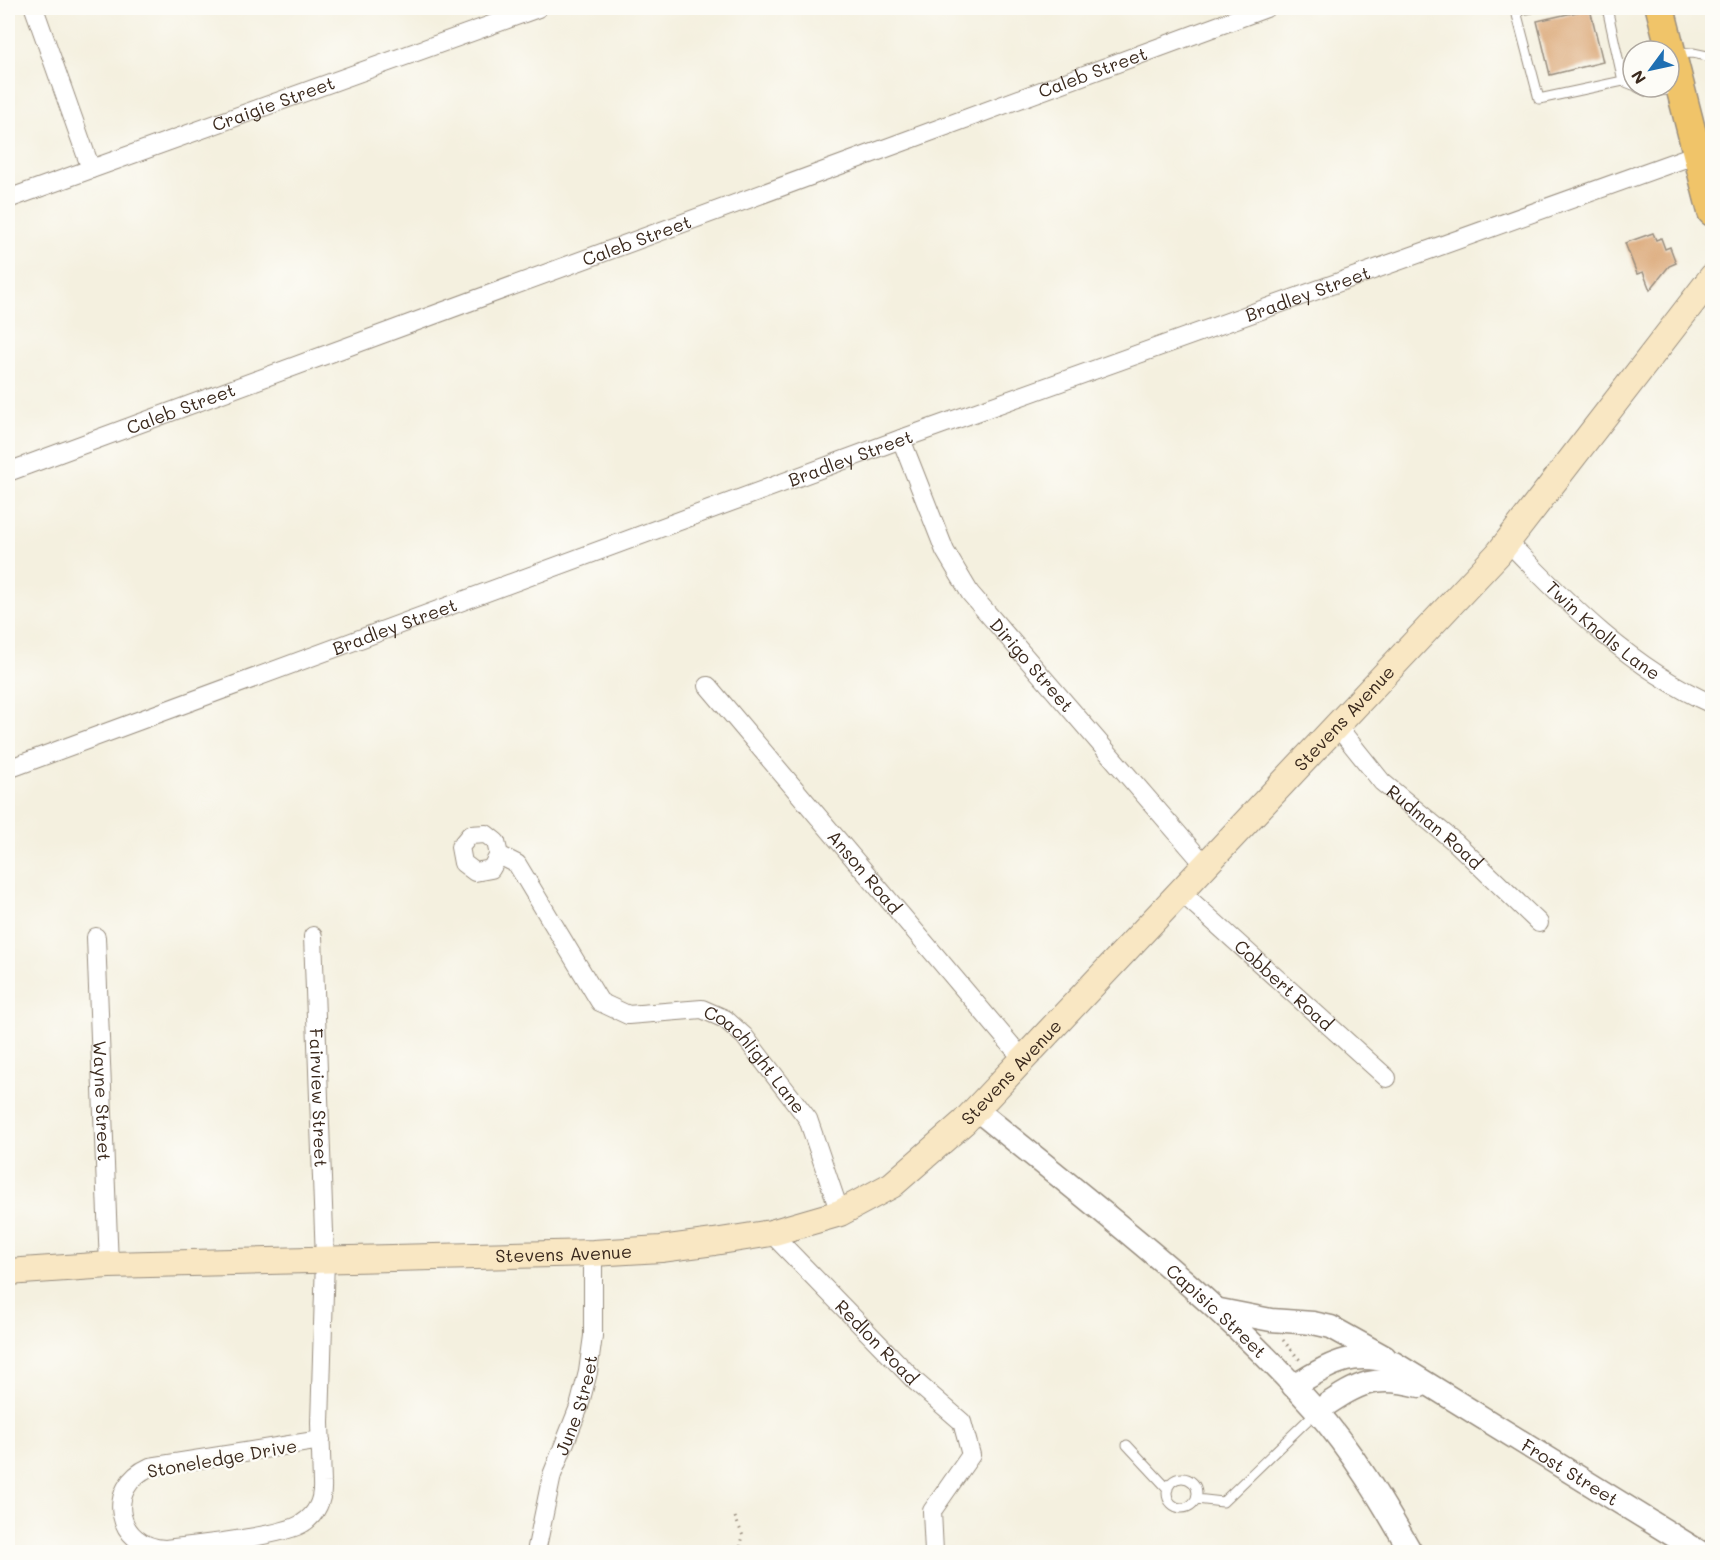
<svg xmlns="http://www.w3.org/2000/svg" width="1720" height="1560" viewBox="0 0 1720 1560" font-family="Mali,sans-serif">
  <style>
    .building { fill: #d9a36f }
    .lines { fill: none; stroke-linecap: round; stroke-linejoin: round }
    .service-casing { stroke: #988d7e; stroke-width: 11 }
    .minor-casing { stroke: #988d7e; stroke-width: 20 }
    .tertiary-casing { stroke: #988d7e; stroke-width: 25 }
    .secondary-casing { stroke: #988d7e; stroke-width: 28 }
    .primary-casing { stroke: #988d7e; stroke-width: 31 }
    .path { stroke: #988d7e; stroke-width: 3; stroke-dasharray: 1.5 4.5; stroke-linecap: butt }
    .service { stroke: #fff; stroke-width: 9 }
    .minor { stroke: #fff; stroke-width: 18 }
    .tertiary { stroke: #fff; stroke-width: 22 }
    .secondary { stroke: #f9e7c3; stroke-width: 26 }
    .primary { stroke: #f0c469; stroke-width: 28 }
    .labels { text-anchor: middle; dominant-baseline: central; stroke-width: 5; stroke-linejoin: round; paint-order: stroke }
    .street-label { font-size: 18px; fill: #3b2a1e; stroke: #fdfcf7 }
  </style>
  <rect width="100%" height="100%" fill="#fdfcf7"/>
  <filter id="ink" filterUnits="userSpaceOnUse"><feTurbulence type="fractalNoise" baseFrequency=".0167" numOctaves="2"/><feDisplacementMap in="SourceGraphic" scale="12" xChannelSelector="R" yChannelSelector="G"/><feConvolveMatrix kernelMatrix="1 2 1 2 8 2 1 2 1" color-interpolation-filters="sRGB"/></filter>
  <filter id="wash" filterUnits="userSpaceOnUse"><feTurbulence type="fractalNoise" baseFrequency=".008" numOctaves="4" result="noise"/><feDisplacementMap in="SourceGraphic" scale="24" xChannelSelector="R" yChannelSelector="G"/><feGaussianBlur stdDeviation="1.35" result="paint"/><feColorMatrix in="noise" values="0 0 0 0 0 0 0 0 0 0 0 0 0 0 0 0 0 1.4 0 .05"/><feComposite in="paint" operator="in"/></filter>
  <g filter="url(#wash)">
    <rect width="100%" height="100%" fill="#f4f0df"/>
    <g id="blocks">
      <path class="building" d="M1590,9L1603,62L1550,75L1537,21Z
        M1653,233L1656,240L1661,238L1665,249L1670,247L1676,263L1669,266L1650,290L1643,272L1637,274L1625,243Z"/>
    </g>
  </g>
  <g filter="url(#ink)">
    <use href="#blocks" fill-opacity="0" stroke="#988d7e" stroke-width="1.5"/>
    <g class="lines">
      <g class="service-casing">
        <path id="service" d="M1532,8L1516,11L1539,99L1623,81L1633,85
          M1607,8L1623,81
          M1677,54L1693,53L1712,57
          M1637,87L1648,92L1678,89
          M1127,1445L1168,1489
          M1167 1493a15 15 0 1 1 30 0a15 15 0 1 1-30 0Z
          M1196,1499L1223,1502L1317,1411"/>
      </g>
      <g class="minor-casing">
        <g id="minor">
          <path d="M34,8L91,169"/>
          <path id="s1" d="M8,199L538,8"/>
          <path id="s2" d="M901,439L945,551L970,593L1205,865"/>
          <path id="s3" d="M8,472L1266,8"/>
          <path id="s4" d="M1508,542C1568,604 1632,669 1712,704"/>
          <path id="s5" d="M708,686L1022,1058"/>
          <path id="s6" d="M1337,726L1382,782L1456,843L1539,923"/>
          <path id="s7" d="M8,769L901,439L1697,154"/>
          <path id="s8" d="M499,855L491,869L475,872L463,863L460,847L470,835L486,834L496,842L499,855L517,864L600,1002L628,1015L702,1009L725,1019L744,1036L808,1119L840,1213"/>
          <path id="s9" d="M1180,891L1387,1078"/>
          <path id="s10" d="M313,936L325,1259L320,1423L322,1483C323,1499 317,1514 303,1523C285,1536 192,1546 165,1549C116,1547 104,1487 150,1467L321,1440"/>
          <path id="s11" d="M96,937L109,1265"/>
          <path id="s12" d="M771,1233L916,1382L962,1422L971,1455L932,1511L934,1552"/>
          <path id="s13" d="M536,1552L552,1475L579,1407L588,1372L593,1336V1253"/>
        </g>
      </g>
      <g class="tertiary-casing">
        <g id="tertiary">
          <path id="s14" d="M976,1109C1093,1205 1215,1296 1315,1409C1353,1452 1383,1503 1411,1552"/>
          <path d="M1220,1310L1271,1320L1313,1323L1331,1327L1385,1357"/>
          <path id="s15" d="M1293,1386C1332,1364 1349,1350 1394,1363L1700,1552"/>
          <path d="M1317,1411C1357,1385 1371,1373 1420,1386"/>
        </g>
      </g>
      <g class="secondary-casing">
        <g id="secondary">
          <path id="s16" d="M8,1272L109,1265L593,1253L661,1249L714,1242L771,1233L840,1213L892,1185L964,1122L1498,554L1712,277"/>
        </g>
      </g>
      <g class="primary-casing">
        <path id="primary" d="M1660,8L1712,212"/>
      </g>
      <path class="path" d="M1283,1340L1300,1360
        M735,1517L743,1536L739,1552"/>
      <use href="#service" class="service"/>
      <use href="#minor" class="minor"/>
      <use href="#tertiary" class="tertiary"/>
      <use href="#secondary" class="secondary"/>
      <use href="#primary" class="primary"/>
    </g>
  </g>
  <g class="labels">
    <g class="street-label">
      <text stroke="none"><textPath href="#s3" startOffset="1156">Caleb Street</textPath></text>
      <text stroke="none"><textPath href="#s1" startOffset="282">Craigie Street</textPath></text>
      <text stroke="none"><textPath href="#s3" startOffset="670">Caleb Street</textPath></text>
      <text stroke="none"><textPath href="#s7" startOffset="1384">Bradley Street</textPath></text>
      <text stroke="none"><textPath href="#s3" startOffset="184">Caleb Street</textPath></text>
      <text stroke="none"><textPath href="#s7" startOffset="898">Bradley Street</textPath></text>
      <text stroke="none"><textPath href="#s7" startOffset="412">Bradley Street</textPath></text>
      <text stroke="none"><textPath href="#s4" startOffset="130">Twin Knolls Lane</textPath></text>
      <text stroke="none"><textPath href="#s2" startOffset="264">Dirigo Street</textPath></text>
      <text stroke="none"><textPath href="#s16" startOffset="1546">Stevens Avenue</textPath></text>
      <text stroke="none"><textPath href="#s6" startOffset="141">Rudman Road</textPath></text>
      <text stroke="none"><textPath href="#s5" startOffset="243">Anson Road</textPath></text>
      <text stroke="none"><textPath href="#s9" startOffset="140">Cobbert Road</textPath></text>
      <text stroke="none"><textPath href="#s8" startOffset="482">Coachlight Lane</textPath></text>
      <text stroke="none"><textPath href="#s16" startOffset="1060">Stevens Avenue</textPath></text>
      <text stroke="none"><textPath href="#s10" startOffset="162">Fairview Street</textPath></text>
      <text stroke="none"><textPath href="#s11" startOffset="164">Wayne Street</textPath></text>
      <text stroke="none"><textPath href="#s16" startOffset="556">Stevens Avenue</textPath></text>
      <text stroke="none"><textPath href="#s14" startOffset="314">Capisic Street</textPath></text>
      <text stroke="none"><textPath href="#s12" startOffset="152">Redlon Road</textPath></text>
      <text stroke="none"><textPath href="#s13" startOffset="153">June Street</textPath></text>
      <text transform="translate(222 1458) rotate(-10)">Stoneledge Drive</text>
      <text stroke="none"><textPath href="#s15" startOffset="315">Frost Street</textPath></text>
    </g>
  </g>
  <rect width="1720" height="1560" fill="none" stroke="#fdfcf7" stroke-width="30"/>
  <g transform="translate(1651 69) rotate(237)"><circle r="28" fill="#fdfcf7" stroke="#afa8a0" stroke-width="1.5"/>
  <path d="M0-4.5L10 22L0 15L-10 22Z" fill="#1f6fb2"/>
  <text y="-9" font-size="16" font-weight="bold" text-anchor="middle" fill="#3b2a1e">N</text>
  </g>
</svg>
